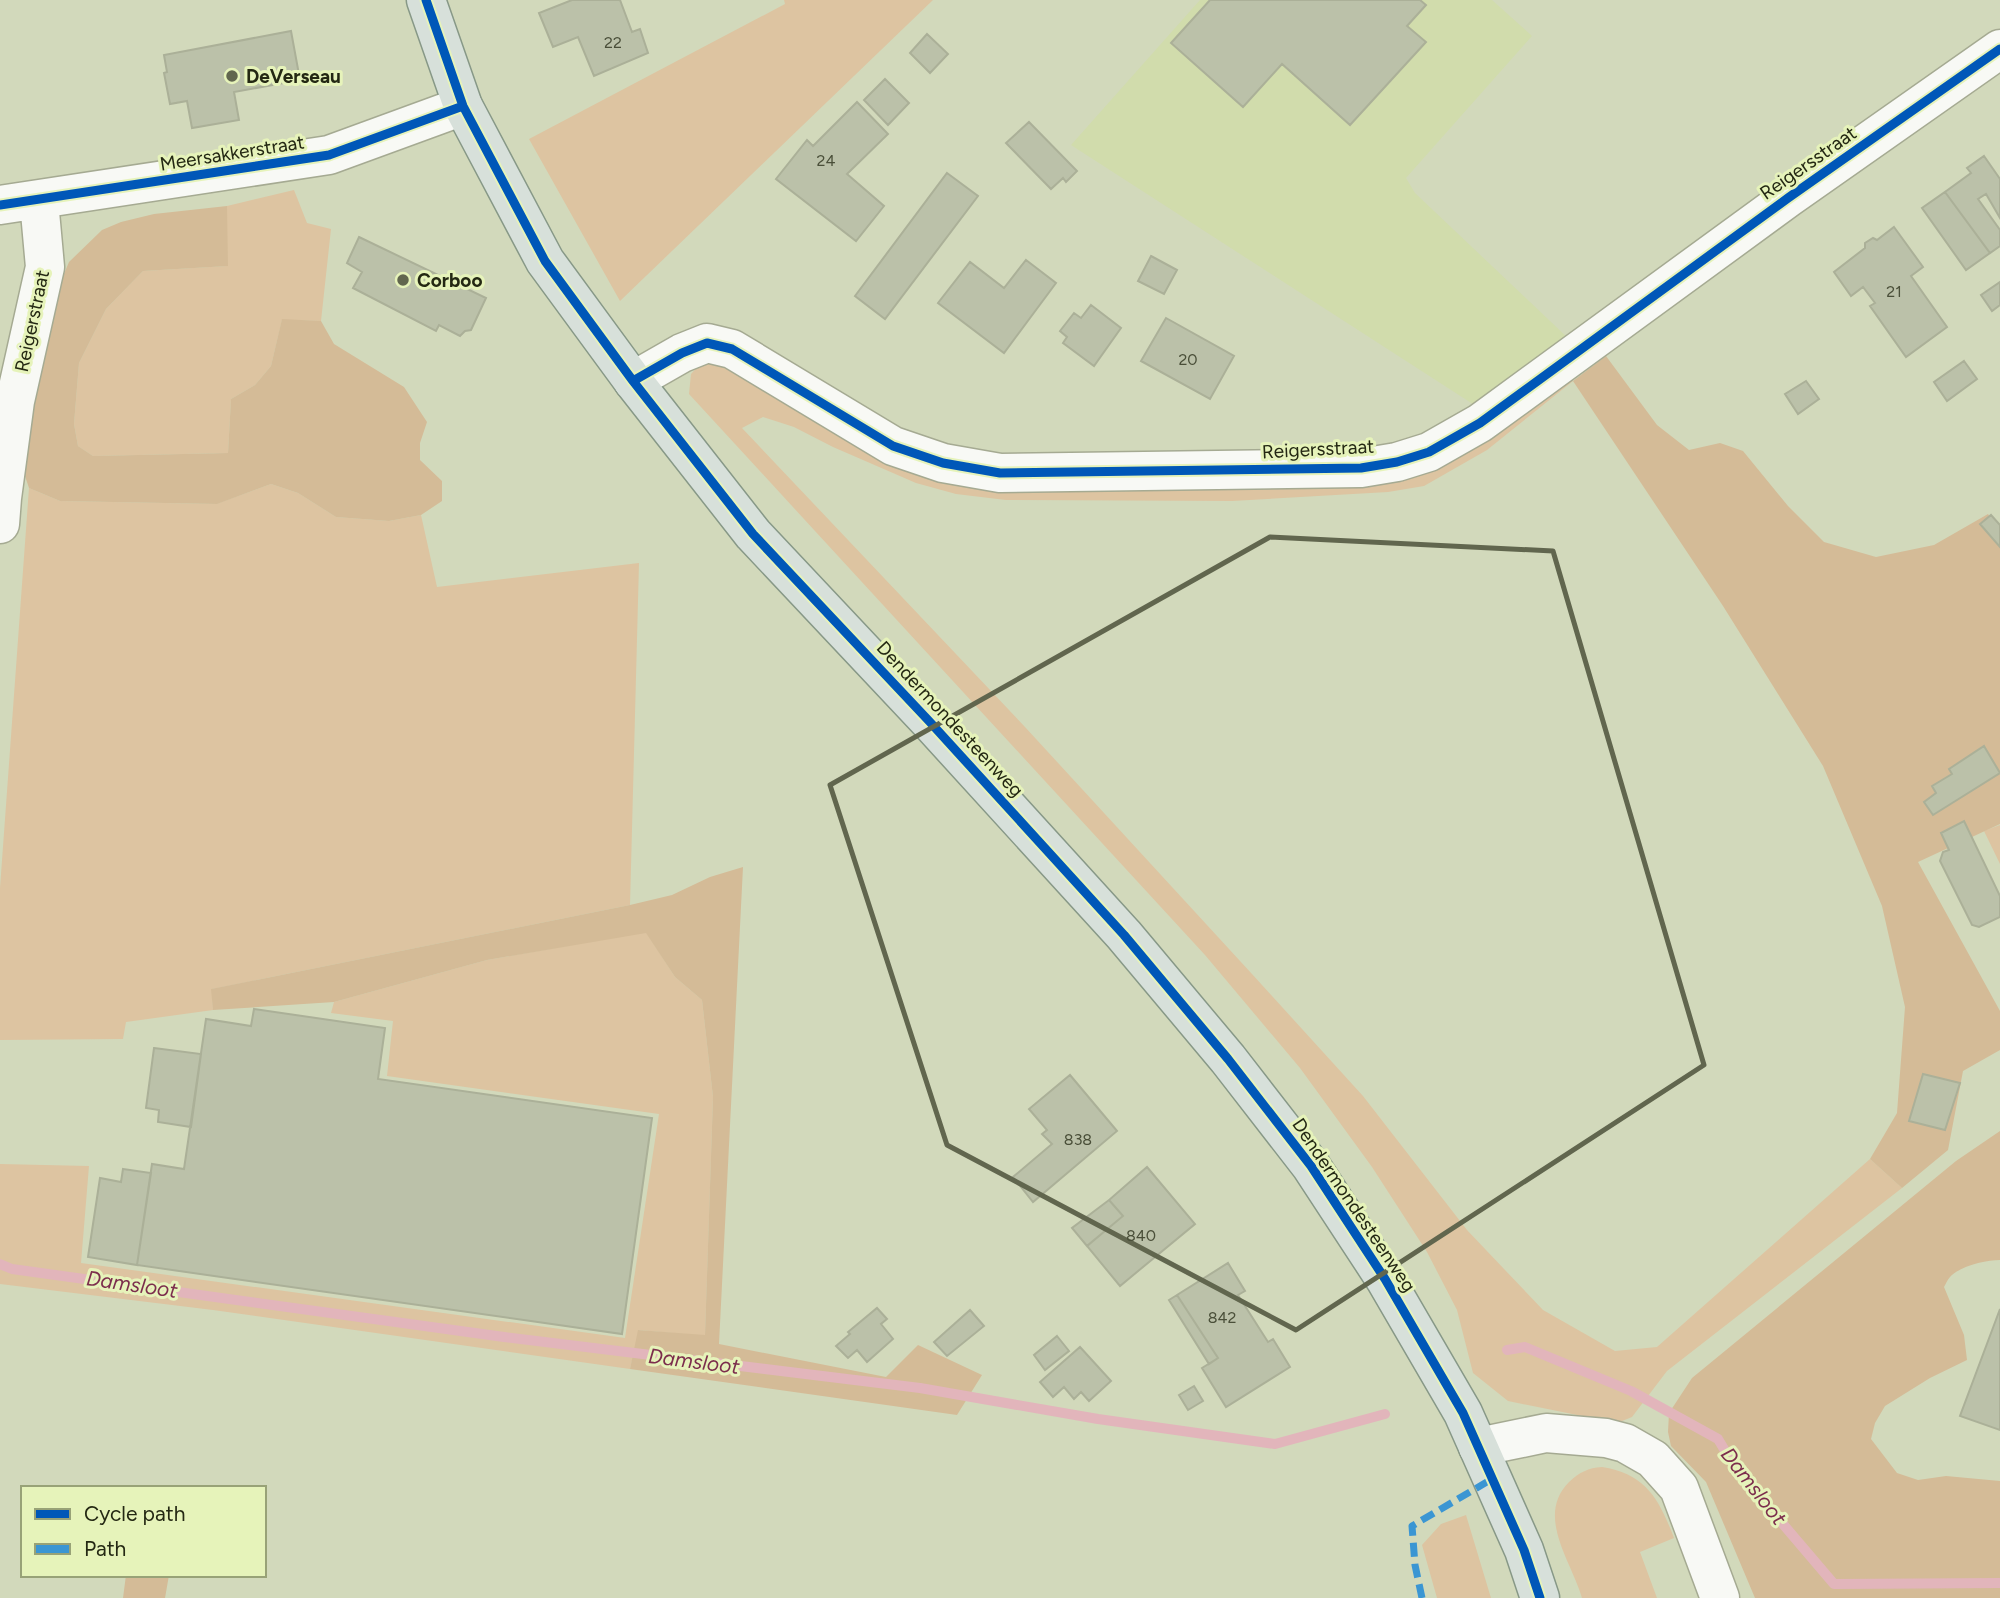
<svg xmlns="http://www.w3.org/2000/svg" width="2000" height="1598" viewBox="0 0 2000 1598" font-family="Figtree,sans-serif">
  <style>
    .built { fill: #d1dcac }
    .green { fill: #ddc4a1 }
    .forest { fill: #d4bb97 }
    .lines { fill: none; stroke-linecap: round; stroke-linejoin: round }
    .stream { stroke: #e2b5bb; stroke-width: 10 }
    .building { fill: #bbc1a9; stroke: #abb098; stroke-width: 2 }
    .minor-casing { stroke: #a5aa92; stroke-width: 41 }
    .major-casing { stroke: #879887; stroke-width: 41 }
    .minor { stroke: #f8f9f5; stroke-width: 38 }
    .major { stroke: #d7e0da; stroke-width: 38 }
    .quiet { stroke: #3b96d3; stroke-width: 7; stroke-dasharray: 14 7; stroke-linecap: butt }
    .cycleway-casing { stroke: #e6f3ba; stroke-width: 13 }
    .cycleway { stroke: #0057b8; stroke-width: 9 }
    .marked { fill: none; stroke: #61664e; stroke-width: 5; stroke-linejoin: round }
    .poi-dot { fill: #61664e; stroke: #e6f3ba; stroke-width: 2.5 }
    .labels { text-anchor: middle; dominant-baseline: central; stroke-width: 6; stroke-linejoin: round; paint-order: stroke }
    .number-label { font-size: 16px; fill: #4a4f39 }
    .poi-label { font-size: 19px; font-weight: bold; fill: #242813; stroke: #e6f3ba; text-anchor: start }
    .street-label { font-size: 19px; fill: #242813; stroke: #e6f3ba }
    .water-label { font-size: 21px; font-style: italic; fill: #7c2e4d; stroke: #e6f3ba }
  </style>
  <rect width="100%" height="100%" fill="#d2d9bb"/>
  <path class="built" d="M1200,0H1492L1532,36L1406,178L1415,193L1570,340L1479,408L1071,145Z"/>
  <path class="green" d="M784,0H933L620,301L529,139L785,4Z
    M294,190L307,223L331,229L321,321L282,320L271,366L255,385L231,399L228,453L93,456L78,446L74,424L79,363L106,309L143,271L227,266V206Z
    M701,363L718,365L749,376L863,448L1392,478L1567,374L1573,381L1487,450L1424,486L1388,492L1232,501L1006,500L956,494L916,483L833,447L794,427L763,417L742,428L1025,727L1252,974L1363,1096L1467,1230L1543,1310L1615,1351L1657,1347L1870,1159L1902,1188L1667,1371L1632,1417L1617,1423L1508,1401L1473,1373L1457,1310L1427,1252L1372,1167L1300,1068L1205,955L689,394L691,374Z
    M271,484L298,493L336,517L389,521L421,515L437,587L639,563L630,905L212,989L213,1010L126,1022L123,1039L0,1040V888L29,488L60,501L216,504Z
    M2000,825V864L1984,831Z
    M646,932L675,977L702,1000L713,1097L705,1336L639,1330L630,1369L213,1310L0,1284V1164L89,1166L81,1263L625,1338L659,1114L387,1076L393,1021L331,1013L334,1002L487,960Z
    M1602,1467C1646,1474 1659,1499 1674,1538L1640,1552L1657,1598H1582C1572,1562 1535,1516 1569,1482C1580,1472 1588,1468 1602,1467Z
    M1466,1515L1491,1598H1437L1422,1545L1441,1524Z"/>
  <path class="forest" d="M227,206L228,266L143,271L106,309L79,363L74,424L78,446L93,456L228,453L231,399L255,385L271,366L282,319L321,321L334,344L404,387L427,422L420,443V460L442,481V501L421,515L389,521L336,517L298,493L271,484L217,504L60,501L29,488L23,470L45,319L69,262L102,230L121,222L154,214Z
    M1606,356L1657,425L1689,450L1720,443L1743,451L1788,506L1824,542L1876,557L1934,545L1988,514L2000,532V824L1918,862L2000,1011V1050L1963,1071L1948,1150L1902,1188L1870,1159L1897,1113L1905,1007L1882,906L1823,766L1723,606L1573,381Z
    M743,867L719,1344L886,1377L918,1345L982,1375L957,1415L630,1369L638,1330L705,1335L713,1097L702,1000L675,977L646,933L487,960L334,1002L213,1010L211,989L630,905L672,895L710,877Z
    M2000,1131V1260C1986,1260 1960,1266 1950,1277C1947,1280 1946,1284 1944,1287L1964,1335L1967,1360L1930,1378L1885,1406L1875,1423L1871,1439L1897,1473L1918,1480L1946,1476L2000,1481V1598H1755L1706,1482L1671,1446L1668,1432L1669,1413L1692,1378L1956,1161Z
    M126,1575H169L165,1598H123Z"/>
  <g class="lines">
    <path class="stream" d="M0,1264L12,1269L504,1337L920,1388L1098,1419L1275,1444L1385,1414
      M1507,1350L1525,1347L1631,1391L1718,1439L1736,1469L1834,1584L2000,1583"/>
  </g>
  <path class="building" d="M572,0H620L632,32L640,29L648,53L594,76L578,37L553,47L539,13Z
    M1210,0H1420L1426,5L1407,26L1426,42L1350,125L1282,64L1243,107L1171,43Z
    M291,31L300,80L234,92L239,120L192,128L187,101L170,104L164,73L167,72L164,55Z
    M927,34L948,54L930,73L910,53Z
    M885,79L909,103L888,125L864,100Z
    M857,102L888,134L847,174L884,206L856,241L776,179L807,140L813,146Z
    M1029,122L1077,171L1066,182L1063,178L1051,189L1006,143Z
    M1984,156L2000,179V218L1986,194L1978,199L2000,230V246L1990,253L1945,192L1971,173L1967,168Z
    M947,173L978,196L885,319L855,296Z
    M1945,192L1990,253L1966,270L1922,208Z
    M1894,227L1923,267L1911,276L1947,327L1906,357L1870,306L1875,303L1863,287L1851,296L1834,272L1865,248V243L1873,238L1877,240Z
    M359,237L486,298L471,330L465,331L460,336L439,325L436,331L353,288L362,272L347,263Z
    M1151,256L1177,270L1164,294L1138,281Z
    M1026,260L1056,283L1004,353L938,303L970,262L1004,288Z
    M2000,282V305L1992,311L1981,295Z
    M1091,305L1121,328L1094,366L1063,343L1067,337L1060,331L1074,313L1081,318Z
    M1166,318L1234,356L1210,399L1141,361Z
    M1964,361L1977,379L1947,401L1934,382Z
    M1806,381L1819,399L1798,414L1785,394Z
    M1991,515L2000,525V547L1980,524Z
    M1984,746L2000,773L1933,815L1924,802L1936,793L1932,786L1952,774L1949,769Z
    M1964,821L2000,896V917L1979,927L1972,925L1940,861L1943,852L1949,850L1941,833Z
    M254,1009L385,1028L378,1079L652,1118L622,1334L137,1265L152,1164L184,1169L206,1019L251,1026Z
    M154,1048L201,1054L191,1127L158,1122L159,1110L146,1108Z
    M1923,1074L1960,1083L1945,1130L1909,1121Z
    M1070,1075L1117,1131L1033,1202L1013,1177L1052,1144L1042,1134L1047,1130L1029,1109Z
    M1147,1167L1195,1224L1120,1286L1087,1246L1123,1216L1109,1200Z
    M123,1169L151,1173L137,1265L88,1257L100,1178L121,1182Z
    M1109,1200L1123,1216L1087,1246L1072,1228Z
    M1228,1263L1245,1291L1238,1295L1268,1342L1273,1339L1290,1367L1226,1407L1202,1368L1218,1358L1177,1295Z
    M1177,1295L1218,1358L1209,1364L1169,1300Z
    M877,1308L887,1319L881,1324L893,1339L867,1362L857,1350L848,1358L836,1346L850,1334L848,1332Z
    M2000,1309V1430L1960,1416Z
    M970,1310L984,1326L947,1356L934,1342Z
    M1057,1336L1069,1351L1045,1370L1034,1355Z
    M1080,1347L1111,1381L1089,1401L1081,1392L1074,1399L1064,1387L1053,1397L1040,1382Z
    M1194,1386L1203,1401L1188,1410L1179,1395Z"/>
  <g class="lines">
    <g class="minor-casing">
      <path id="minor" d="M0,205L329,155L463,106
        M633,381L682,353L707,343L732,349L893,446L943,463L1000,473L1361,468L1397,462L1429,452L1480,423L1788,198L2000,49
        M0,524L2,498L15,401L45,267L39,201
        M1478,1447L1546,1433L1606,1438L1625,1443L1653,1459L1679,1488L1720,1598"/>
    </g>
    <g class="major-casing">
      <path id="major" d="M426,0L463,106L545,261L633,381L753,534L929,721L1124,935L1228,1059L1311,1166L1385,1279L1463,1413L1524,1550L1540,1598"/>
    </g>
    <use href="#minor" class="minor"/>
    <use href="#major" class="major"/>
    <path class="quiet" d="M1422,1598L1415,1565L1412,1526L1492,1479"/>
    <g class="cycleway-casing">
      <path id="cycleway" d="M426,0L463,106L545,261L633,381L753,534L929,721L1124,935L1228,1059L1311,1166L1385,1279L1463,1413L1524,1550L1540,1598
        M0,205L329,155L463,106
        M633,381L682,353L707,343L732,349L893,446L943,463L1000,473L1361,468L1397,462L1429,452L1480,423L1788,198L2000,49"/>
    </g>
    <use href="#cycleway" class="cycleway"/>
  </g>
  <path class="marked" d="M1270,537L1553,551L1704,1065L1296,1330L947,1145L830,785Z"/>
  <g class="poi-dot">
    <circle cx="232" cy="76" r="7"/>
    <circle cx="403" cy="280" r="7"/>
  </g>
  <g class="labels">
    <g class="number-label">
      <text x="613" y="42">22</text>
      <text x="826" y="160">24</text>
      <text x="1894" y="291">21</text>
      <text x="1188" y="359">20</text>
      <text x="1078" y="1139">838</text>
      <text x="1141" y="1235">840</text>
      <text x="1222" y="1317">842</text>
    </g>
    <g class="poi-label">
      <text x="246" y="76">DeVerseau</text>
      <text x="417" y="280">Corboo</text>
    </g>
    <g class="street-label">
      <text transform="translate(232 153) rotate(-9)">Meersakkerstraat</text>
      <text transform="translate(1808 163) rotate(-35)">Reigersstraat</text>
      <text transform="translate(32 321) rotate(-78)">Reigerstraat</text>
      <text transform="translate(1318 449) rotate(-3)">Reigersstraat</text>
      <text transform="translate(950 719) rotate(47)">Dendermondesteenweg</text>
      <text transform="translate(1354 1205) rotate(56)">Dendermondesteenweg</text>
    </g>
    <g class="water-label">
      <text transform="translate(132 1284) rotate(8)">Damsloot</text>
      <text transform="translate(694 1361) rotate(7)">Damsloot</text>
      <text transform="translate(1754 1486) rotate(52)">Damsloot</text>
    </g>
  </g>
  <rect x="21" y="1486" width="245" height="91" fill="#e6f3ba" stroke="#98a277" stroke-width="2"/>
  <rect x="35" y="1509" width="35" height="10" fill="#0057b8" stroke="#98a277" stroke-width="2"/>
  <text x="84" y="1521" font-size="21" fill="#242813">Cycle path</text>
  <rect x="35" y="1544" width="35" height="10" fill="#3b96d3" stroke="#98a277" stroke-width="2"/>
  <text x="84" y="1556" font-size="21" fill="#242813">Path</text>
</svg>
